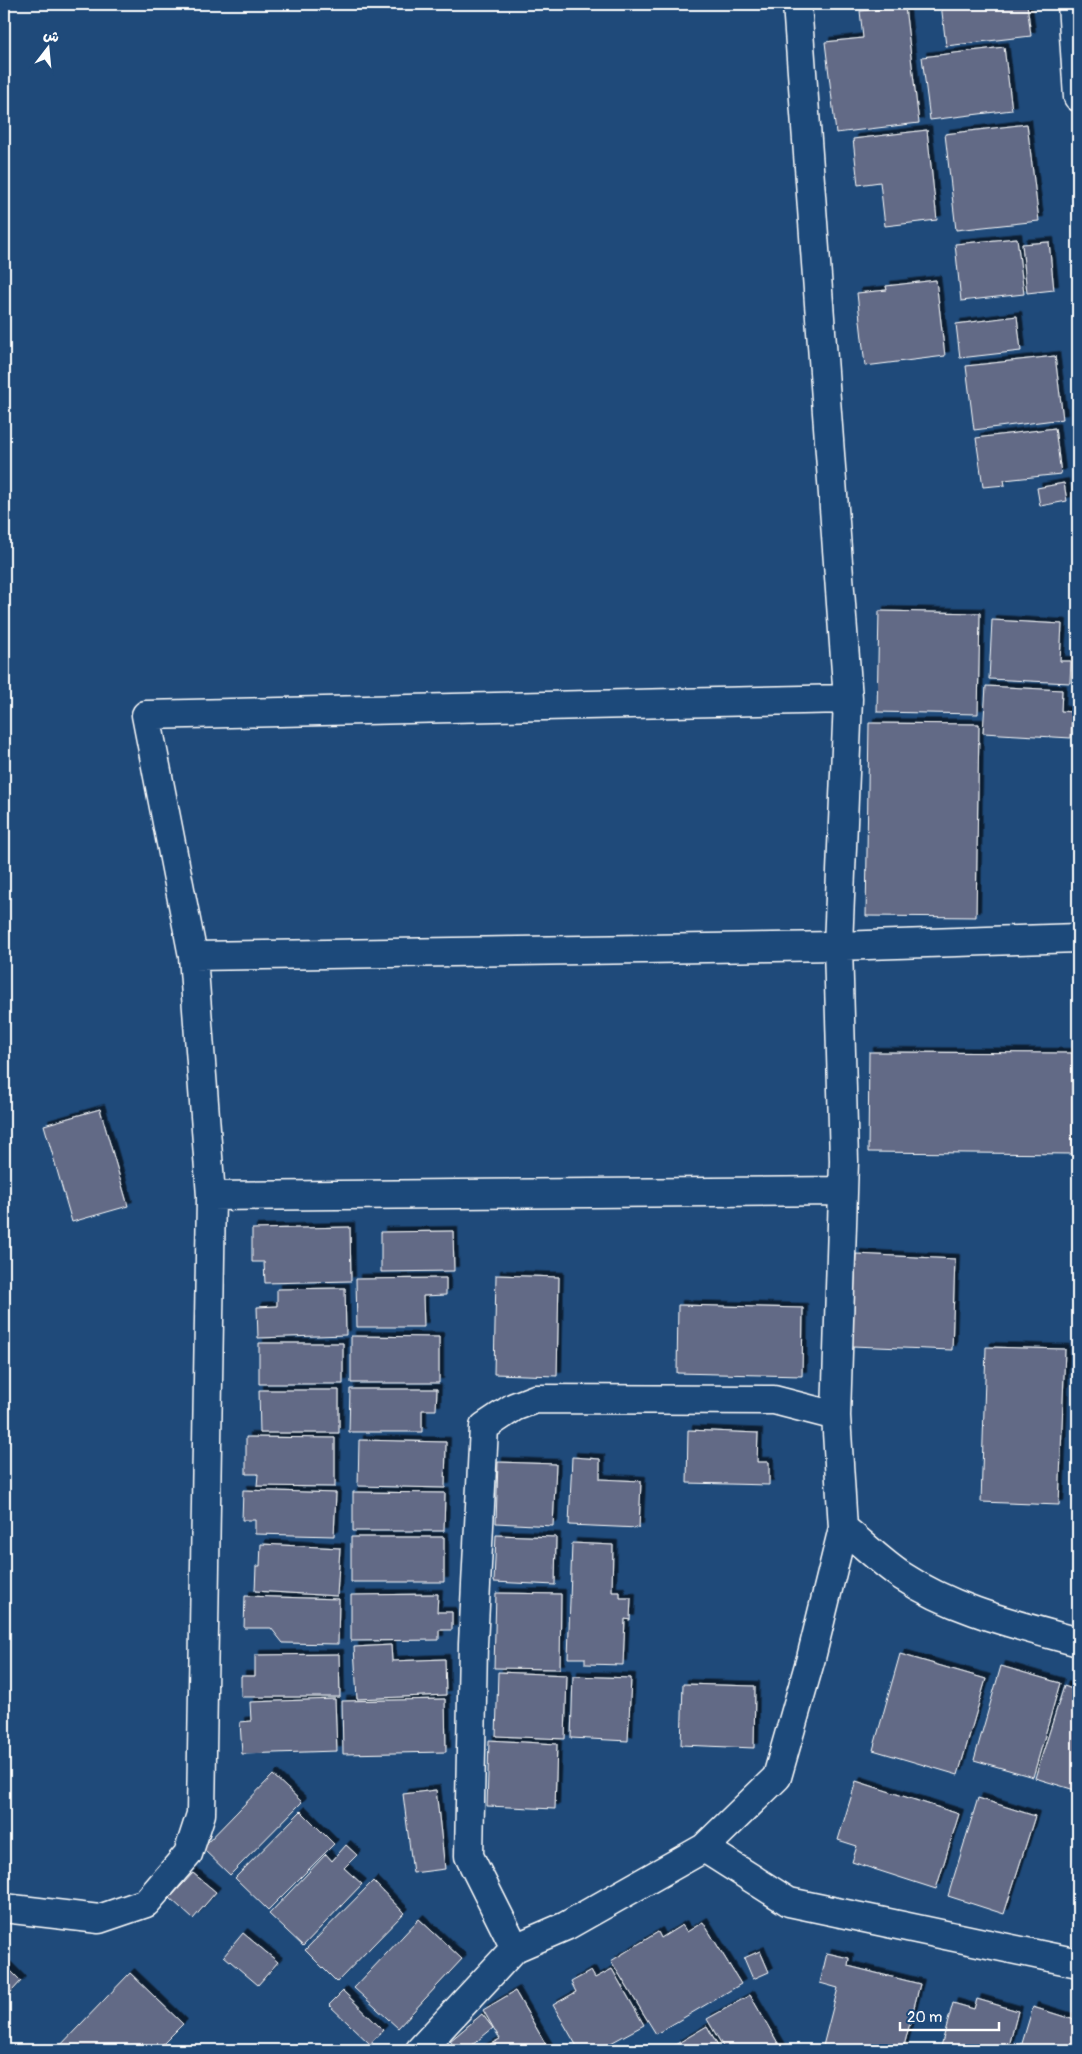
<svg xmlns="http://www.w3.org/2000/svg" width="1082" height="2054" viewBox="0 0 1082 2054" font-family="Pangolin,'Playpen Sans Arabic',sans-serif">
  <style>
    .building { fill: #626a86; stroke: #fff; filter: url(#shadow) }
    .lines { fill: none; stroke-linecap: round; stroke-linejoin: round }
    .minor-casing { stroke: #fff; stroke-width: 31 }
    .minor { stroke: #1f4a7a; stroke-width: 28 }
  </style>
  <defs>
    <filter id="shadow"><feDropShadow dx="4.5" dy="-4.5" stdDeviation="0" flood-color="#0009"/></filter>
  </defs>
  <rect width="100%" height="100%" fill="#1f4a7a"/>
  <filter id="ink" filterUnits="userSpaceOnUse"><feTurbulence type="fractalNoise" baseFrequency=".02" numOctaves="2"/><feDisplacementMap in="SourceGraphic" scale="10" xChannelSelector="R" yChannelSelector="G"/><feConvolveMatrix kernelMatrix="1 2 1 2 8 2 1 2 1" color-interpolation-filters="sRGB"/></filter>
  <g filter="url(#ink)">
    <path class="building" d="M941,4H1027L1031,36L946,46Z
      M905,7L919,123L836,133L825,42L863,38L860,11Z
      M1004,47L1012,110L930,120L922,57Z
      M1027,124L1039,221L956,230L945,134Z
      M927,130L937,220L885,226L880,182L858,185L853,139Z
      M1017,238L1024,294L961,301L955,244Z
      M1049,242L1054,290L1027,293L1022,244Z
      M936,280L945,356L865,366L857,293L887,290L886,286Z
      M1017,316L1021,351L960,358L956,324Z
      M1055,356L1063,419L974,430L966,366Z
      M1055,428L1061,474L1004,480L1005,485L983,487L976,438Z
      M1064,483L1067,501L1040,506L1037,488Z
      M879,611L980,613L978,714L877,712Z
      M992,620L1062,624L1060,661H1071L1070,683L989,679Z
      M986,686L1062,690L1061,711L1072,712L1071,738L983,733Z
      M869,723L979,724L976,917L866,916Z
      M869,1052L1072,1053V1154L868,1152Z
      M100,1109L128,1206L72,1222L44,1125Z
      M350,1227L351,1281L265,1283L264,1262H252V1229Z
      M453,1231L454,1271L381,1272V1232Z
      M856,1254L955,1259L952,1350L852,1346Z
      M496,1275L559,1277L557,1376L494,1374Z
      M446,1278V1295L423,1296L424,1327H357L356,1279Z
      M345,1288L346,1335L258,1338L257,1307L277,1306V1289Z
      M678,1305L803,1308L802,1376L677,1373Z
      M351,1336L439,1337V1383H351Z
      M259,1343H343V1384H259Z
      M986,1347L1065,1349L1059,1505L981,1502Z
      M350,1389H437L436,1410H422V1432H349Z
      M259,1390H339V1433H260Z
      M688,1430L758,1433L757,1462H769V1485L687,1483Z
      M246,1437L335,1438V1487L257,1486L258,1474H246Z
      M359,1440L446,1442L445,1488L358,1486Z
      M572,1457L600,1459V1479L641,1481L639,1528L569,1525Z
      M498,1462L556,1464L553,1526L496,1523Z
      M243,1490L336,1493L334,1536L255,1534V1520H242Z
      M353,1492L445,1493L444,1531H353Z
      M496,1535L556,1537L555,1585L494,1582Z
      M351,1537H444V1582H351Z
      M572,1543L613,1545L612,1592H620V1598H631L630,1620L625,1619L623,1665L585,1664V1658H568Z
      M261,1544L340,1548L337,1596L255,1591L256,1566H260Z
      M496,1593L561,1594L560,1669L494,1668Z
      M438,1594L437,1612H452V1630H439V1640L351,1641V1595Z
      M245,1596L339,1599L338,1644L283,1643L271,1628H244Z
      M391,1645L392,1661L445,1659L446,1695L357,1699L354,1647Z
      M339,1654L340,1697H241V1676H255V1655Z
      M900,1654L986,1679L958,1775L873,1750Z
      M1001,1666L1060,1683L1033,1777L974,1760Z
      M498,1672L567,1675L565,1739L496,1736Z
      M573,1676L631,1678L628,1741L571,1738Z
      M683,1684L755,1686L754,1748L681,1745Z
      M1064,1686L1078,1691V1791L1035,1778Z
      M335,1699L337,1751L242,1754L240,1722L251,1721L250,1702Z
      M445,1699L446,1752L343,1754L342,1701Z
      M489,1740L557,1744L555,1809L487,1806Z
      M273,1775L302,1802L230,1875L202,1848Z
      M856,1781L959,1814L936,1889L852,1862L857,1846L838,1840Z
      M436,1790L445,1869L413,1873L403,1794Z
      M978,1798L1035,1816L1004,1914L948,1896Z
      M301,1811L334,1844L268,1910L235,1878Z
      M346,1845L357,1855L344,1868L362,1884L303,1946L269,1914L326,1854L332,1861Z
      M193,1873L216,1892L193,1919L170,1898Z
      M373,1881L404,1913L337,1982L305,1950Z
      M419,1919L462,1959L398,2028L354,1988Z
      M703,1922L741,1984L656,2034L611,1961L658,1932L661,1938L682,1925L687,1932Z
      M243,1933L278,1962L258,1985L224,1956Z
      M760,1951L769,1972L753,1979L744,1958Z
      M827,1953L849,1958L848,1966L920,1984L903,2050H835L823,2046L838,1988L820,1983Z
      M4,1964L21,1981L4,2000Z
      M612,1969L644,2025L598,2050H579L553,2005L576,1992L571,1982L591,1971L595,1978Z
      M130,1973L183,2024L157,2050H56Z
      M343,1991L383,2030L370,2044L329,2005Z
      M515,1991L549,2050H479L500,2039L483,2010Z
      M750,1995L782,2050H725L707,2019Z
      M977,1999L1018,2011L1008,2050H940L953,2003L974,2009Z
      M1033,2007L1078,2021V2050H1020Z
      M482,2014L493,2028L466,2050H458L450,2041Z
      M707,2026L719,2047L712,2050H702L700,2047L694,2050H678L675,2045Z"/>
    <g class="lines">
      <g class="minor-casing">
        <path id="minor" d="M797,4L848,699
          M1072,4L1078,97
          M1078,938L838,946L844,1161L836,1416L843,1528C862,1543 881,1562 902,1576C955,1611 1018,1625 1078,1642
          M193,956L146,715L848,699L838,946L193,956L211,1196L843,1191
          M704,1848L789,1902L1078,1963
          M4,1908L99,1919L146,1903L188,1854L201,1814L211,1196
          M515,1948L469,1856L473,1644L484,1427L514,1407L535,1399L774,1400L836,1416
          M420,2050L515,1948L566,1926L704,1848L777,1777L811,1658L843,1528"/>
      </g>
      <use href="#minor" class="minor"/>
    </g>
  </g>
  <rect width="1082" height="2054" fill="none" stroke="#1f4a7a" stroke-width="20"/>
  <rect x="10" y="10" width="1062" height="2034" fill="none" stroke="#fff" stroke-width="2" filter="url(#ink)"/>
  <g transform="translate(48 48) rotate(16)" stroke="#1f4a7a" stroke-width="4" paint-order="stroke">
  <path d="M0-4L9 19L0 12L-9 19Z" fill="#ffffff"/>
  <text y="-8" font-size="14" font-weight="bold" text-anchor="middle" fill="#ffffff">ش</text>
  </g>
  <path d="M900 2022v8h99v-8" fill="none" stroke="#ffffff" stroke-width="2.5"/>
  <text x="907" y="2022" font-size="15" fill="#ffffff" stroke="#1f4a7a" stroke-width="4" paint-order="stroke">20 m</text>
</svg>
